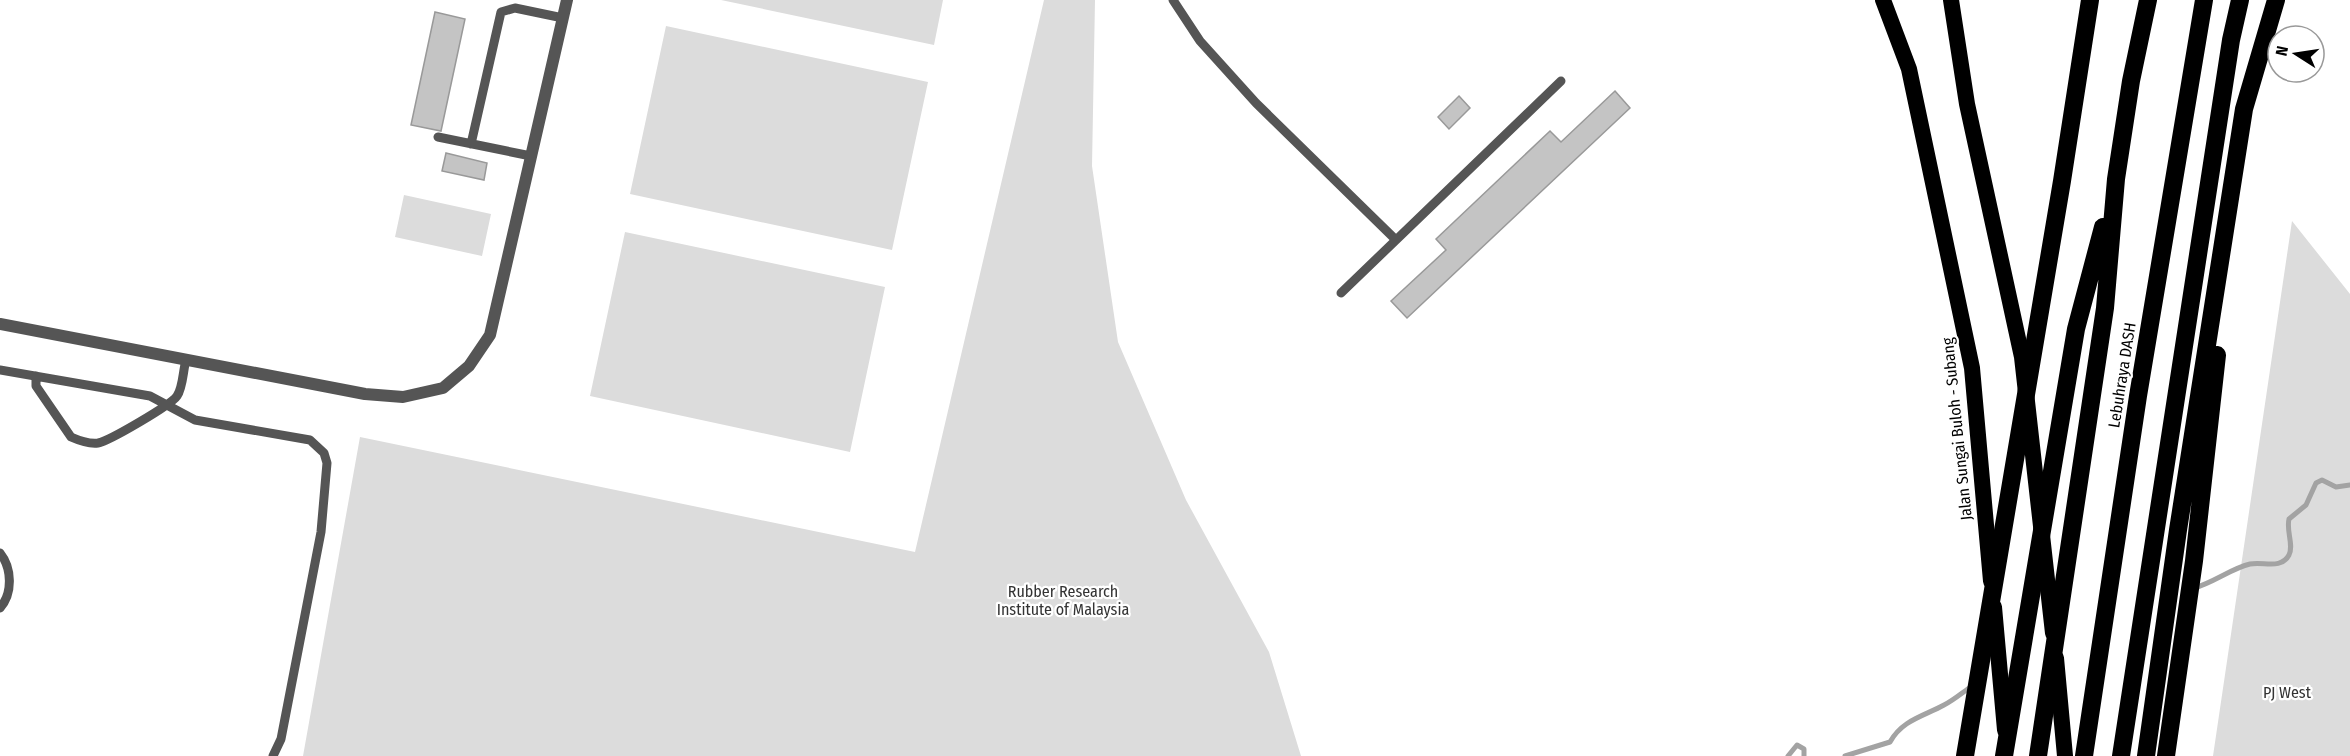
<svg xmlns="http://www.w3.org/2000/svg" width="2350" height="756" viewBox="0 0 2350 756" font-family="'Fira Sans Condensed',sans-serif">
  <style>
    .green { fill: #dcdcdc }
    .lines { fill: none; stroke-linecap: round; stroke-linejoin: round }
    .stream { stroke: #a3a3a3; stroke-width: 5 }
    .building { fill: #c4c4c4; stroke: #999; stroke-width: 1.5 }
    .service { stroke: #555; stroke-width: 9 }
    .minor { stroke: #555; stroke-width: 12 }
    .trunk { stroke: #000; stroke-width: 16 }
    .motorway { stroke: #000; stroke-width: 18 }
    .labels { text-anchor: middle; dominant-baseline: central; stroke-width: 4.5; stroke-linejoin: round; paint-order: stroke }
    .street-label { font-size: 16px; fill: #000; stroke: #fff }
    .park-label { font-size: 16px; fill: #333; stroke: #fff }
  </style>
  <rect width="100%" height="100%" fill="#fff"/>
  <path class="green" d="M721,0H943L934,45Z
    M1044,0H1095L1092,166L1118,342L1186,500L1269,652L1301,756H303L360,437L915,552Z
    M666,26L928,82L892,250L630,194Z
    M404,195L491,214L482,256L395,237Z
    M2292,221L2350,294V756H2213Z
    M625,232L885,287L850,452L590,396Z"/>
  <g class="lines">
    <path class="stream" d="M2194,588C2213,583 2232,568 2250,564C2263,561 2281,570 2289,555C2294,545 2286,531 2289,519L2306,505L2316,483L2322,480L2336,487L2350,485
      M1788,756L1797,745L1804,749V756
      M1845,756L1890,742C1902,720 1924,716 1944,705C1954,700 1963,692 1972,686"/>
  </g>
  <path class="building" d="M435,12L465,19L441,131L411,125Z
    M1615,91L1630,108L1407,318L1391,301L1446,250L1436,239L1550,131L1561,142Z
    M1459,96L1470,108L1449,129L1438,117Z
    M446,153L487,163L484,180L442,171Z"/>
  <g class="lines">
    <path class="service" d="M1173,0L1200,41L1256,103L1396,240
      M438,137L531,156
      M471,144L501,12L515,8L563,18
      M1341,293L1561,81
      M0,370L150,396L195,420L310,440L324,453L327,463L321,532L281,739L273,756
      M36,376V386L71,437C80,441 89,444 98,443C109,441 171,405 177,396C183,388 183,370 186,360
      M0,553C12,568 13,593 0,608"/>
    <path class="minor" d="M0,324L365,394L403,397L443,388L469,366L490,335L567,0"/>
    <path class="trunk" d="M1883,0L1909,69L1972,368L1991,581
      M1951,0L1967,104L2022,357L2053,633
      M1994,607L2005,730
      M2056,658L2065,756"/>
    <path class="motorway" d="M1965,756L2062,181L2090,0
      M2004,756L2076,329L2103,227
      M2038,756L2105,308L2116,179L2131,81L2148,0
      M2084,756L2138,396L2204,0
      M2121,756L2231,40L2240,0
      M2146,756L2178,530L2244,109L2276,0
      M2166,756L2194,561L2217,355"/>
  </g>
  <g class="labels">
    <g class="street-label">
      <text transform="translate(2122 375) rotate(-81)">Lebuhraya DASH</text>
      <text transform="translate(1957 429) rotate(-96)">Jalan Sungai Buloh - Subang</text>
    </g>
    <g class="park-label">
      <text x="1063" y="591">Rubber Research<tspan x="1063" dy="18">Institute of Malaysia</tspan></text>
      <text x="2287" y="692">PJ West</text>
    </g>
  </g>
  <g transform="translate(2296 54) rotate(282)"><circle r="28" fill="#ffffff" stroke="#999999" stroke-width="1.5"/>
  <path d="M0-4.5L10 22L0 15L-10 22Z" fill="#000000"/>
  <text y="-9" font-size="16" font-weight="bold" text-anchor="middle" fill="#000000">N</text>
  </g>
</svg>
